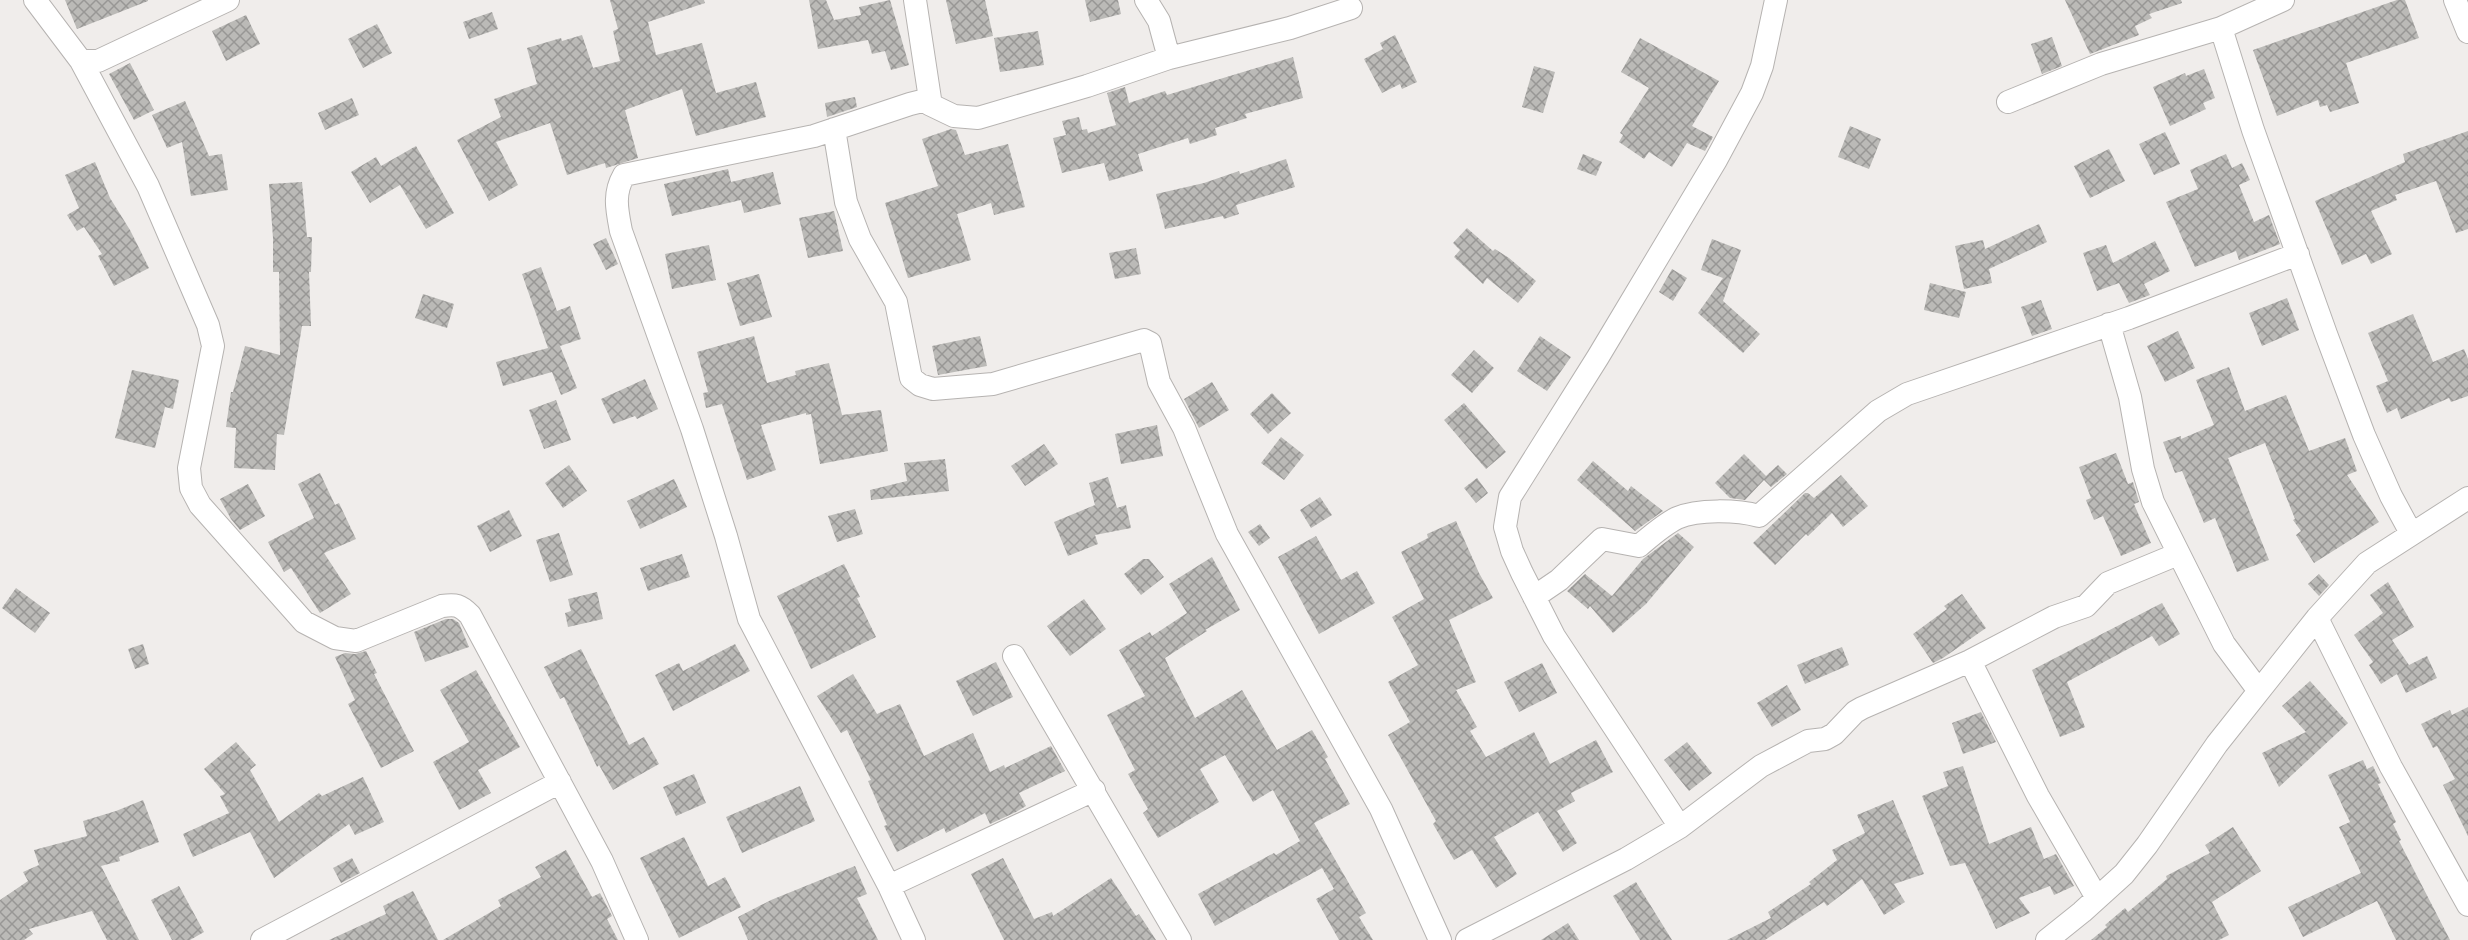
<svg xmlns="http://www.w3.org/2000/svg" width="2468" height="940" viewBox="0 0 2468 940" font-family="Jost,sans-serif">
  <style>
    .building { fill: url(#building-cross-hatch) }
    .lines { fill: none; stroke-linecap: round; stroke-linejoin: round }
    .minor-casing { stroke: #b6b3b1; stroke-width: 24 }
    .minor { stroke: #fff; stroke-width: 22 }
  </style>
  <defs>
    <pattern id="building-cross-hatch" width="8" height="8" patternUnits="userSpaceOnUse" patternTransform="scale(1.5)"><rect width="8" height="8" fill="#bbbab7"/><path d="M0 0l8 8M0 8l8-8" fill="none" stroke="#989795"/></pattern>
  </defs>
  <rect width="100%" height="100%" fill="#f0edeb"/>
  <path class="building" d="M65,0H148V1L77,29Z
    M610,0H704L705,3L648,22L656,55L702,43L716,93L756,82L766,117L696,136L682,89L625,110L638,158L606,168L605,163L567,175L550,123L496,142L518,185L489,201L457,140L501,117L494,99L537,84L527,48L561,38L562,41L582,35L593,68L620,61L613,31L618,29Z
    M809,0H826L834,20L861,15L859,7L890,0L909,65L891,70L885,51L872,54L868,40L818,49Z
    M946,0H985L993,36L956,44Z
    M1085,0H1118L1121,14L1090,22Z
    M2065,0H2181L2182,3L2149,14L2152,18L2135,26L2139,35L2090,54Z
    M2397,0H2405L2419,38L2346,63L2359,103L2330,112L2327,105L2320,107L2318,100L2277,116L2253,50Z
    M492,12L498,29L469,39L463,22Z
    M246,15L260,44L226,61L212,31Z
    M377,24L392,53L363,68L348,39Z
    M1038,31L1044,65L1000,72L994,38Z
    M1395,35L1417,82L1402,89L1400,84L1382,93L1364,59L1383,49L1380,43Z
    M2052,37L2062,66L2042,74L2031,44Z
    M1640,38L1719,81L1692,126L1713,137L1705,151L1687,143L1672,167L1649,152L1644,159L1619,142L1623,135L1620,133L1649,88L1621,72Z
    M1293,57L1303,98L1245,114L1247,118L1215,128L1217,135L1190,144L1188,138L1138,154L1143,171L1109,181L1104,163L1062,173L1053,138L1066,135L1062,121L1079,117L1082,130L1087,129L1088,133L1116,125L1107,93L1125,87L1129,103L1165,91L1167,95Z
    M130,63L154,110L134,120L109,74Z
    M1534,66L1555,72L1543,113L1522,107Z
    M2204,69L2215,98L2203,103L2206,109L2170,126L2153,87L2185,73L2186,76Z
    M855,97L857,107L827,117L825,103Z
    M352,98L359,115L325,130L318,113Z
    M185,101L209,156L222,154L228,190L191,196L182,142L167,148L152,115Z
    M1850,126L1881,139L1869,169L1838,157Z
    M951,129L956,130L965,155L1008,144L1025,207L994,215L991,203L957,214L971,260L908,278L885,203L938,186L922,139Z
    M2468,131V229L2456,233L2436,181L2395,195L2397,200L2371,211L2392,254L2371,264L2366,254L2342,265L2315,201L2405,162L2403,154Z
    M2165,132L2180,164L2154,175L2139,144Z
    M416,146L454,213L426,229L400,185L370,203L351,172L376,157L381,166Z
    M2109,149L2125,181L2090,198L2074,166Z
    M1583,154L1602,162L1596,176L1577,169Z
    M2226,154L2232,168L2242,163L2250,180L2239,185L2254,222L2269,215L2280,244L2239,260L2236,251L2195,267L2166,202L2198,189L2190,170Z
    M1286,159L1295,187L1236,205L1239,214L1224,219L1223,216L1165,229L1156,194L1204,183L1239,171L1240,174Z
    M95,162L110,198L130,230L149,268L114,286L98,256L102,254L84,227L77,231L67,215L79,208L65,175Z
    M728,169L731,182L773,172L781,204L744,213L741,200L672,216L664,184Z
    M302,182L307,237H312L311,272H309L311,326H302L284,435L277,434L275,470L234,468L236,428L226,427L231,392H233L245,346L280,355L279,272H273V238L269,184Z
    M834,211L843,251L808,258L799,218Z
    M2039,224L2047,242L1989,269L1992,283L1964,289L1955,246L1983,240L1985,249Z
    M1467,228L1493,251L1495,249L1509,258L1536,281L1518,303L1487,278L1483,284L1454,257L1460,250L1453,243Z
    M606,238L618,264L606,270L593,244Z
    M1712,239L1741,250L1723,301L1760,334L1743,353L1698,313L1723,278L1701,270Z
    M2155,241L2170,271L2144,284L2150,295L2129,303L2119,283L2097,291L2083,253L2106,245L2113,263Z
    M709,245L716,280L672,289L665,254Z
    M1136,248L1141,274L1115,279L1109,253Z
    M541,267L557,311L570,306L581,339L560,346L577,388L561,395L552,372L503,386L496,362L548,348L522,274Z
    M1672,269L1687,278L1673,301L1659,292Z
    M759,274L772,317L740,326L727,283Z
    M1930,283L1966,292L1959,318L1924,310Z
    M423,294L454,304L447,328L415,318Z
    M2287,298L2299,330L2262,346L2249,313Z
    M2041,300L2052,329L2032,336L2021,307Z
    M2413,314L2433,362L2464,349L2468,359V396L2451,402L2449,398L2401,419L2397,408L2387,413L2376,386L2388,381L2368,333Z
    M2178,331L2195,368L2165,382L2147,346Z
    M754,336L767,383L796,375L795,371L829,363L842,415L881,410L888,451L820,464L811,414L806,415V413L761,425L776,470L747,480L722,404L706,408L703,393L708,392L697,352Z
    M980,336L987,366L938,375L932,346Z
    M1540,336L1571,357L1547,391L1517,371Z
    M1474,350L1494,368L1472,393L1451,375Z
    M2229,367L2245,411L2286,395L2309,451L2345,438L2357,471L2347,475L2379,522L2314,563L2296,535L2301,531L2293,520L2295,519L2265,443L2228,458L2269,560L2237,572L2215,518L2204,523L2182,471L2175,473L2163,442L2181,436V439L2214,425L2196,380Z
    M132,370L179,380L173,409L165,407L155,448L115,438Z
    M645,379L658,409L637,419L635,416L613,424L601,399Z
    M1212,382L1229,410L1199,428L1184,399Z
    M1272,393L1291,413L1268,434L1250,414Z
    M556,400L571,440L544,449L529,410Z
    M1464,403L1506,452L1486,469L1444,420Z
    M1157,425L1163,456L1121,464L1115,434Z
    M1281,437L1304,455L1284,480L1261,463Z
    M1044,444L1058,464L1025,486L1011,466Z
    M2116,453L2128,484L2133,482L2139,502L2134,504L2151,543L2121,556L2103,516L2094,520L2086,500L2091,498L2079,467Z
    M1744,454L1766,476L1778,465L1787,474L1771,487L1764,480L1745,500L1730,498L1715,483Z
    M945,459L949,491L871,500L870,490L907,481L904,463Z
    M1593,461L1628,491L1631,486L1663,511L1635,531L1577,480Z
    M569,465L587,491L563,508L545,483Z
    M320,473L335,505L339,503L356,539L324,553L351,594L320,613L291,568L284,572L268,542L314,518L298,484Z
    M1841,475L1868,506L1843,527L1832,513L1808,536L1806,534L1775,565L1753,543L1805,493H1808L1814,498Z
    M1108,477L1117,508L1126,505L1131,528L1095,535L1098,544L1068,556L1054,522L1095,505L1089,483Z
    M1477,478L1488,493L1476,503L1464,488Z
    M674,479L687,507L640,529L627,501Z
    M248,484L265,516L240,530L231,519L220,499Z
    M1320,497L1332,515L1311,528L1300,510Z
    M855,509L863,534L837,542L828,516Z
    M509,510L522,536L490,552L477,526Z
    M1456,521L1479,573L1493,598L1449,620L1476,682L1456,690L1477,727L1470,731L1486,757L1534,732L1550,764L1596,740L1613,772L1571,793L1575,801L1557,811L1577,843L1563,852L1538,812L1494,837L1517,874L1496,888L1472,850L1454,860L1433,824L1436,821L1388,735L1410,722L1388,682L1418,665L1392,617L1424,599L1401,552L1428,538L1427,534Z
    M1260,524L1270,538L1259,546L1248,532Z
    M559,533L573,575L550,582L536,540Z
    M1678,533L1694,547L1646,604L1613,633L1590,606L1588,609L1567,591L1585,574L1612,596L1643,559Z
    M1316,536L1341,580L1357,571L1375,603L1319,634L1278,557Z
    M682,554L690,577L648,591L640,568Z
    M1212,557L1240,610L1205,630L1207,631L1165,658L1170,669L1195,718L1242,690L1277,750L1312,730L1328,757L1325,759L1350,804L1314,823L1366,913L1359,917L1373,940H1339L1316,899L1334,889L1322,868L1215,926L1198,894L1274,853L1276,855L1300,841L1273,790L1253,802L1225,755L1200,769L1219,802L1158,838L1143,813L1148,809L1128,774L1135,770L1107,715L1145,696L1119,650L1150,632L1152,636L1187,613L1169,584Z
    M1143,559H1149L1164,577L1141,595L1124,574Z
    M844,564L860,597L857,598L876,637L811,669L777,596Z
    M2319,574L2329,585L2319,596L2308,584Z
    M2388,582L2414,627L2392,640L2409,665L2427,656L2437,678L2406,693L2397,674L2381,684L2369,665L2373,662L2354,635L2383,613L2370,595Z
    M16,588L50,613L35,633L2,608Z
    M597,592L603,619L568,627L565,613L571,611L568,599Z
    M1962,594L1986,628L1943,658L1933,663L1913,634L1947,609L1944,606Z
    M1084,599L1106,629L1070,656L1047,626Z
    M2162,603L2180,634L2159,646L2152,636L2067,682L2085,727L2060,737L2032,670Z
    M446,619H453L459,623L469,647L425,662L414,632Z
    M143,644L149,664L135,669L128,649Z
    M735,644L750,671L673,711L655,675L679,663L683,671Z
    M1842,647L1849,665L1805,684L1797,665Z
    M581,649L629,745L644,737L659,764L613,790L599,765L597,767L564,697L560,699L544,667Z
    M366,651L377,673L374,674L414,751L381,768L348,704L355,700L335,657L345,653L355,654Z
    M996,662L1013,697L973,716L956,681Z
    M1542,663L1557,693L1519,712L1504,682Z
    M476,670L520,747L478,770L491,793L459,810L433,762L469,742L440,690Z
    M853,674L877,714L900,704L924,756L973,733L990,772L1004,765L1005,768L1051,746L1065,771L1019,793L1026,806L1016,812L990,824L985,813L946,833L944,828L897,852L884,826L887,825L868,781L871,780L847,730L841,733L817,696Z
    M2310,681L2348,723L2279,787L2262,753L2306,732L2282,706Z
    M1787,685L1801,710L1772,727L1757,703Z
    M2468,707V836L2443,785L2455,779L2437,746L2433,748L2421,724L2450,710L2452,715Z
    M1981,712L1996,742L1963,754L1952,723Z
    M236,742L256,765L250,770L279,822L319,793L322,796L363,777L384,822L355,835L349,824L274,878L250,832L193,857L183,834L229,813L220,796L225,794L204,769Z
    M1687,742L1712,773L1689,791L1664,760Z
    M2363,760L2367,769L2373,766L2381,783L2378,784L2396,822L2393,824L2401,840L2399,841L2450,940H2396L2377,901L2303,937L2288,907L2361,873L2339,827L2350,822L2328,775Z
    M1963,766L1989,844L2031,827L2044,859L2056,854L2074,886L2054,895L2050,886L2019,898L2030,913L1996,929L1965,863L1950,866L1922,796L1948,786L1943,772Z
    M694,774L706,803L676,816L663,787Z
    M800,786L815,821L742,853L726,817Z
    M143,800L159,842L119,857L120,861L101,866L139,940H107L92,911L29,929L33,934L24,940H0V900L28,881L23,872L39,865L34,850L87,836L83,821L116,811Z
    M1893,800L1924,874L1894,884L1905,902L1884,915L1862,879L1827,906L1824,902L1765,940H1727L1771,918L1768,912L1811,884L1809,882L1837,860L1832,850L1865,833L1857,815Z
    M2233,827L2261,871L2212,902L2229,935L2219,940H2091L2107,927L2105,925L2125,908L2128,912L2167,879L2166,876L2210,853L2205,845Z
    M684,837L708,886L725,877L741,907L679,938L640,858Z
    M566,850L592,897L600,893L612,916L607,919L618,940H443L501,906L498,900L541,877L535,867Z
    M352,858L360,873L341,883L333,868Z
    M1003,858L1034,919L1052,912L1053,916L1111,878L1136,916L1139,914L1156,940H1004L971,874Z
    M855,866L867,894L857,898L878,940H748L738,917L771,900Z
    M1636,882L1672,940H1640L1613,896Z
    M179,886L204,932L190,940H172L151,900Z
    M413,891L438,940H329L386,914L383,906Z
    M1568,923L1579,940H1541Z"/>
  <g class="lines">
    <g class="minor-casing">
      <path id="minor" d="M35,0L81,61L148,186L208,325L213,346L189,468L191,488L200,505L304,622L335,638L356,641L442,606C456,604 460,605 470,615L602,861L637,940
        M915,0L930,99
        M1146,0L1159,21L1169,58
        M2455,0L2468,32
        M2221,28L2253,130L2326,334L2364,435L2391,496L2411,533
        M81,61H98L228,0
        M2008,102L2101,64L2221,28L2283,0
        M834,129L846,202L860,239L896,302L911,378L920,385L933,389L993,384L1144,340L1150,343L1159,382L1184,428L1227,534L1381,809L1440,940
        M2109,324L2130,397L2143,469L2153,502L2224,644L2259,691
        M1534,597L1559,580L1602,539L1639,546C1651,536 1663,525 1677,518C1698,509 1737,510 1759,516L1878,411L1907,394L2129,318L2298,254
        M2317,618L2391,767L2468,905
        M1014,656L1180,940
        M1970,661L2038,796L2097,898
        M1680,827L1554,636L1522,573L1512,551L1505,527L1510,497L1598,357L1716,160L1752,93L1762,66L1776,0
        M889,886L1094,790
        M262,940L560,782
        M914,940L889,886L749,619L726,536L692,429L621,231C617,210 613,194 624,175L814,136L910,104L930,99L929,104L954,116L978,118L1087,86L1169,58L1290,28L1351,8
        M1467,940L1626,859L1680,827L1761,766L1808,741L1825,739L1834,734L1855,712L1862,708L1970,661L2054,617L2086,606L2108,583L2178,554
        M2047,940L2082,912L2124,874L2147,845L2217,744L2317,618L2367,563L2468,498"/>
    </g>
    <use href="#minor" class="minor"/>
  </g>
</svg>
